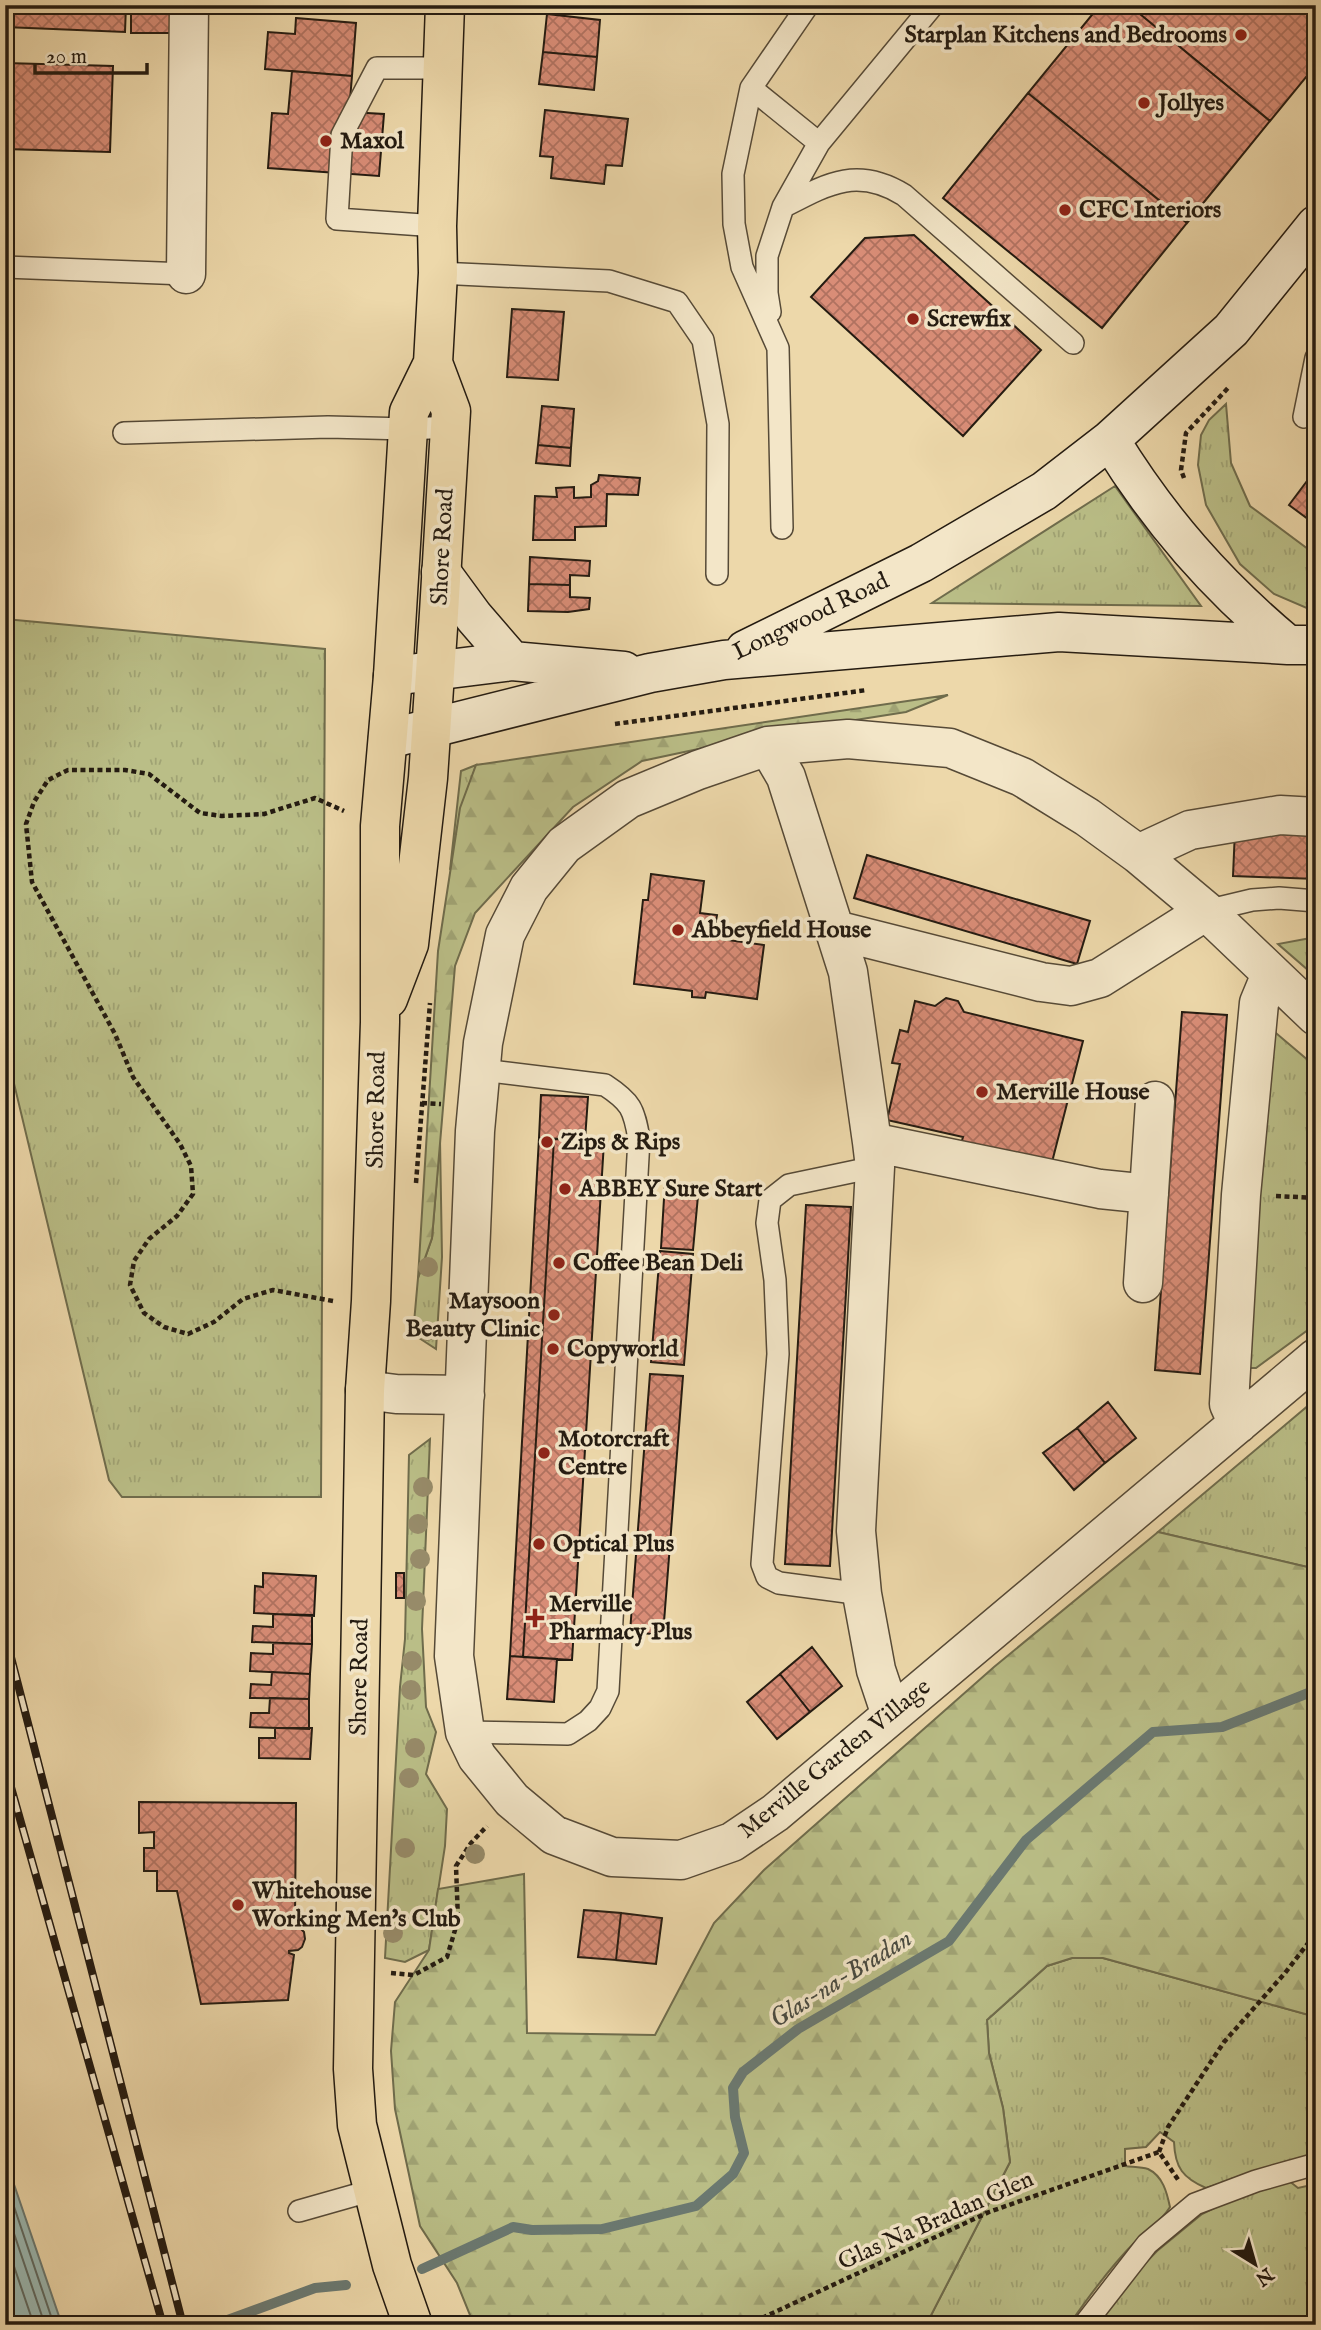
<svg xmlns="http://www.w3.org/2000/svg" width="1321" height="2330" viewBox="0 0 1321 2330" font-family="'IM FELL English',serif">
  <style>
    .grass { fill: url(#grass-tufts); stroke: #6f6c4c; stroke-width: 2 }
    .forest { fill: url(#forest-firs); stroke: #6f6c4c; stroke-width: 2 }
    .water { fill: #9bb8b1; stroke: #6b7971; stroke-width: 2 }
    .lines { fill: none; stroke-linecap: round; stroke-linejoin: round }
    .shore { stroke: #606a61; stroke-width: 2 }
    .stream { stroke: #6b7971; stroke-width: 10 }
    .building { fill: url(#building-cross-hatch); stroke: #241b11; stroke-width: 2 }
    .lane-casing { stroke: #564a37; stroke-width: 24 }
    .street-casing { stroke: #564a37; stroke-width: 41 }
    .secondary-casing { stroke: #241b11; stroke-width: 41 }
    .primary-casing { stroke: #241b11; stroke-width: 41 }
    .path { stroke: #241b11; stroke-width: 4.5; stroke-dasharray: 5 3.5; stroke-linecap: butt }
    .lane { stroke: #f3e6c8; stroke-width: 21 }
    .street { stroke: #f3e6c8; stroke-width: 38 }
    .secondary { stroke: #f3e6c8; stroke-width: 38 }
    .primary { stroke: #edd8aa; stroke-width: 38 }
    .rail-casing { stroke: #241b11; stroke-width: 8 }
    .rail { stroke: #f3e6c8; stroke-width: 5; stroke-dasharray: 16; stroke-linecap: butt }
    .tree { fill: #978b69 }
    .poi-dot { fill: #8f2418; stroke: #f3e6c8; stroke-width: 2.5 }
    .labels { text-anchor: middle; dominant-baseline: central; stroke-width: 7; stroke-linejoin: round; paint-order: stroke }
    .poi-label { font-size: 24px; font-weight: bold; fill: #241b11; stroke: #f3e6c8; text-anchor: start }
    .street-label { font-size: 24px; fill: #241b11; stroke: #f3e6c8 }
    .water-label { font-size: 26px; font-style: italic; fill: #484a41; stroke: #f3e6c8 }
  </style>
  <defs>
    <pattern id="grass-tufts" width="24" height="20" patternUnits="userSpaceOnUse" patternTransform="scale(1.75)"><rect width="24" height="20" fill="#babe87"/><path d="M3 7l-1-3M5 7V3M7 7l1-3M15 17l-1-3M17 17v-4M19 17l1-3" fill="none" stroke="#a0a374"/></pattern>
    <pattern id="forest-firs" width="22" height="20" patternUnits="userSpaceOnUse" patternTransform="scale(1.75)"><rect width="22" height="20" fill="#babe87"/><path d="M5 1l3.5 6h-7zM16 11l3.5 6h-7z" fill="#a0a374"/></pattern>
    <pattern id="building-cross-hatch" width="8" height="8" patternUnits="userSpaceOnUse" patternTransform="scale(1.75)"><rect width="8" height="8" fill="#d98d77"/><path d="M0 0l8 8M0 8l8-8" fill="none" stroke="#b07260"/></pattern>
  </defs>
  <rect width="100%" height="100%" fill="#edd8aa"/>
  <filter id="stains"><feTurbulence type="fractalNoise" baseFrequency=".00286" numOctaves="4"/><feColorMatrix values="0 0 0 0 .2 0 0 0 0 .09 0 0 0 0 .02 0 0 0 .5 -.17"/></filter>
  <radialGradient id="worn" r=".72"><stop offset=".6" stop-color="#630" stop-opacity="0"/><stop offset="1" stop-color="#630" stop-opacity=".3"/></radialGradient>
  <path class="grass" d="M1226,404L1231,463L1250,506L1316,555V612L1274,594L1240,564L1206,505L1198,465L1201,435L1209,420Z
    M1115,486L1201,606L932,603Z
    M5,619L325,649L321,1497H122L109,1480L5,1046Z
    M476,765L458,824L450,870L461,771Z
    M1316,937V977L1278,944Z
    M1263,1022L1316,1067V1324L1256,1368H1242Z
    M440,1140L442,1257L436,1349L413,1334L418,1278L432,1238Z
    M1316,1399V1569L1158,1532Z
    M430,1439L422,1629L426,1707L436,1732L426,1774L447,1809L445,1846L429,1950L405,1962L385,1958L400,1687L405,1639L409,1455Z
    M1072,1958H1103L1316,2017V2153L1206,2188C1183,2178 1175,2168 1174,2142L1160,2132L1146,2147L1125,2149V2166C1132,2167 1141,2167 1148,2169C1163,2176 1167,2193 1170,2207C1161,2222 1147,2230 1135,2242C1110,2267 1089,2296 1069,2325H926L1010,2162L1003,2108L989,2053L987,2020L1047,1966Z
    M1288,2180L1298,2188L1316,2184V2325H1090L1104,2306L1157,2251L1202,2214L1251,2190Z"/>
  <path class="forest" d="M948,695L906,712L773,733L642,761L573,807L475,913L455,966L432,1238L418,1278L438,951L460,808L476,765Z
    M1158,1532L1316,1569V2017L1103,1958H1072L1047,1966L987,2020L989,2053L1003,2108L1010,2162L926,2325H474L457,2283L420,2226L395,2109L391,2051L395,2002L429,1950L438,1889L524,1874L527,2033L655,2035L714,1923L764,1870L994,1667Z"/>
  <path class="water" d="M5,2158L62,2325H5Z"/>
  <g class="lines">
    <path class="shore" d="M5,2180L54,2325
      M5,2207L45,2325
      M5,2240L34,2325"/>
    <path class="stream" d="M422,2269L513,2227L532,2230L602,2229L696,2206L733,2174L744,2153L735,2117L733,2088L743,2072L798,2029L949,1941L1026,1840L1153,1732L1222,1727L1316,1690
      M214,2325L315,2288L346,2285"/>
  </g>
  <path class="building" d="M5,5H126L125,32L5,27Z
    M131,5H173V33H131Z
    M1100,5H1129L1270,121L1187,223L1028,93Z
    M1129,5H1316V65L1270,121Z
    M547,14L600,20L597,57L543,52Z
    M296,18L356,23L352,76L265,69L268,32L295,34Z
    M543,52L597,57L594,90L539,84Z
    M5,63L113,66L110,152L5,149Z
    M292,71L352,76L349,112L384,114L379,176L268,168L272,113L288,114Z
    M1028,93L1187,223L1102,328L943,198Z
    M545,110L628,119L622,166L606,165L604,184L551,178L553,157L540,156Z
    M914,235L1041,350L963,436L811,297L865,238Z
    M512,309L564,312L558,380L507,377Z
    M542,406L574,409L571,448L538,445Z
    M538,445L571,448L570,466L536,463Z
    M1316,469V525L1289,505Z
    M599,475L640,478L638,495L607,494L606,526L575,527V540H533L535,496L557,497L556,488L574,487V498L591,497V485L598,481Z
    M530,557L590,561L589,576L570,575V585L529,584Z
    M529,584L570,585V597L590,598L589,609L568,612L528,611Z
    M1235,830L1316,834V879L1233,876Z
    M867,855L1090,921L1077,964L854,898Z
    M651,874L704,881L700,913L717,915L713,938L764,945L757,999L706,992L705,998L692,997V991L634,984L643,900H648Z
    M946,998L958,1001L964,1012L1083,1041L1051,1166L961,1144L963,1137L887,1120L900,1064L892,1063L900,1030L908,1032L915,1001L935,1006Z
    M1182,1012L1227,1015L1200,1374L1155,1370Z
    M541,1095L588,1097L585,1140L539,1138Z
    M539,1138L554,1139L523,1657L510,1656Z
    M554,1139L604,1142L572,1660L523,1657Z
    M665,1182L699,1185L693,1250L661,1248Z
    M806,1205L851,1207L830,1566L785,1564Z
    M660,1251L693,1254L684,1365L651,1362Z
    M650,1374L683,1376L663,1635L630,1632Z
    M1108,1402L1136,1438L1105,1463L1077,1428Z
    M1077,1428L1105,1463L1074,1490L1043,1453Z
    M263,1573L316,1576L314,1616L254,1613L255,1586L263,1587Z
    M396,1573H404V1598H396Z
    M273,1614L312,1615V1644L252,1642L253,1626L273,1627Z
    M273,1643L312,1644L310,1674L250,1671L251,1653L273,1654Z
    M812,1647L842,1686L810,1712L780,1674Z
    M510,1656L557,1659L554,1702L507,1699Z
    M272,1672L310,1674L309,1699L250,1698L251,1684L271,1685Z
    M780,1674L810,1712L777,1739L747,1702Z
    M270,1698L309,1699V1729L250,1727L251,1713H269Z
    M275,1728H312L310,1759L259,1758V1738H275Z
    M139,1802L296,1803L295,1919L296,1924L304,1932L305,1939L302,1947L298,1950L289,1951V1953L294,1955L288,2000L201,2004L177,1891H157V1871H144V1848H154V1832L139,1833Z
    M584,1910L621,1913L616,1960L578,1957Z
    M621,1913L662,1918L656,1964L616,1960Z"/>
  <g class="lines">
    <g class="lane-casing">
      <path id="lane" d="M751,88L819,143
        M783,207C827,184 857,166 904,195L1073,343
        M437,226L337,219L342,135L377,68H443
        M5,267L186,274
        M438,273L609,281L677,302L703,340L718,424L717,574
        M770,312L767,293V256L783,207L819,143L933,5
        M1304,417L1316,358
        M124,433L328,427L408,429L451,427
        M782,528L778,348L742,267L734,224L733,174L751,88L808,5
        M1206,911L1252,900L1279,898L1316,901
        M862,1594L779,1583L767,1577L762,1564L778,1354L775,1280L767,1223L770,1200L789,1185L875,1167
        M465,1732L568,1734L588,1721L600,1708L608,1691L639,1139C634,1109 631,1102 605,1085L482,1070
        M299,2211L373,2190
        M1084,2325L1147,2244L1195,2204L1256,2181L1316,2164"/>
    </g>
    <g class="street-casing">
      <path id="street" d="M186,274L189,5
        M768,746L786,777L848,972L872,1142L875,1167L856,1531L862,1594L876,1670L891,1715
        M1138,854L1190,830L1280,815L1316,817
        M835,930L1041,982L1071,986L1100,978L1206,911
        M1316,1016L1206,911L1138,854L1087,817L1022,777L950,748L848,739L768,746L698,770L628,799L564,845L529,888L505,935L483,1043L475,1131L454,1656L465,1732L477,1757L512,1800L554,1835L612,1857L681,1860L732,1842L775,1813L1316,1358
        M872,1142L1100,1189L1149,1194
        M1143,1283L1155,1101
        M365,1390L396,1394L465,1395
        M1238,1424L1229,1404L1241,1195L1259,1003L1271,974"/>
    </g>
    <g class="secondary-casing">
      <path id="secondary" d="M1110,440C1159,520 1216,585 1288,645
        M441,572L474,617L512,661
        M745,650L921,563L1044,491L1110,440L1231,330L1316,225
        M393,676L512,661L624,671
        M388,739L650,673L724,660L1059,632L1288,645H1316"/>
    </g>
    <g class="primary-casing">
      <path id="primary" d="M388,999L409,944L428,778L439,613L451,411L433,363
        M413,2325L392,2265L357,2125L353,2069L365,1390L371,1301L380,1022V826L393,676L409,412L433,363L438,273L437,226L445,5"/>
    </g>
    <path class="path" d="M1184,478L1181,470L1186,433L1228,388
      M615,724L867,690
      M422,1103L441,1104
      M416,1183L430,1003
      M1276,1196L1316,1198
      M333,1301L273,1290L243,1299L214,1322L188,1334L164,1327L144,1313L130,1285L134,1261L149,1239L177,1216L193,1194L191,1166L180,1144L133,1077L115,1034L32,882L26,824L34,802L48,780L68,770H125L149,774L200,813L222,816L264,814L315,798L344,811
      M391,1973L414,1975L447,1957L458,1920L456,1866L471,1843L487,1826
      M1159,2152L1168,2127L1224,2042L1285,1973L1316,1933
      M729,2325L760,2319L989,2212L1159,2152L1179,2181"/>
    <use href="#lane" class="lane"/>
    <use href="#street" class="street"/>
    <use href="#secondary" class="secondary"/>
    <use href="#primary" class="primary"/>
    <g class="rail-casing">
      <path id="rail" d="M5,1634L183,2325
        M5,1766L163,2325"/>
    </g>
    <use href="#rail" class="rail"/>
  </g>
  <g class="tree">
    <circle cx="428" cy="1267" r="10"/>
    <circle cx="427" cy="1331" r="10"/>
    <circle cx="423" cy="1487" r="10"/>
    <circle cx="418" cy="1524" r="10"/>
    <circle cx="420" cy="1559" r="10"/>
    <circle cx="416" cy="1601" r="10"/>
    <circle cx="412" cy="1661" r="10"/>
    <circle cx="411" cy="1690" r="10"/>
    <circle cx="415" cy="1748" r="10"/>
    <circle cx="409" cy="1778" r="10"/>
    <circle cx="405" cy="1848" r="10"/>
    <circle cx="475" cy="1854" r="10"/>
    <circle cx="393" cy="1933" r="10"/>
  </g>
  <g class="poi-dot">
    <circle cx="1241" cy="35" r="7"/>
    <circle cx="1144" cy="103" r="7"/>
    <circle cx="326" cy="141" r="7"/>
    <circle cx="1065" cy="210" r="7"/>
    <circle cx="913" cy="319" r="7"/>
    <circle cx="678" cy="930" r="7"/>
    <circle cx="982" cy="1092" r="7"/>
    <circle cx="547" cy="1142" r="7"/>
    <circle cx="565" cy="1189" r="7"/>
    <circle cx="559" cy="1263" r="7"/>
    <circle cx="554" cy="1315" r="7"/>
    <circle cx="553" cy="1349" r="7"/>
    <circle cx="544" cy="1453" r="7"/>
    <circle cx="539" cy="1544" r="7"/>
    <path d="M531.5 1607.5h7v7h7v7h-7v7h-7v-7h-7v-7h7z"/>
    <circle cx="238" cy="1905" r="7"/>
  </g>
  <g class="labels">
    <g class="poi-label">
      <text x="1227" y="35" text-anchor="end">Starplan Kitchens and Bedrooms</text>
      <text x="1158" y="103">Jollyes</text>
      <text x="340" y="141">Maxol</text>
      <text x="1079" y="210">CFC Interiors</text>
      <text x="927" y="319">Screwfix</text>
      <text x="692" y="930">Abbeyfield House</text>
      <text x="996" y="1092">Merville House</text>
      <text x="561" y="1142">Zips &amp; Rips</text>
      <text x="579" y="1189">ABBEY Sure Start</text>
      <text x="573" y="1263">Coffee Bean Deli</text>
      <text x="540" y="1301" text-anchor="end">Maysoon<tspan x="540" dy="28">Beauty Clinic</tspan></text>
      <text x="567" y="1349">Copyworld</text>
      <text x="558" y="1439">Motorcraft<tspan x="558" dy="28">Centre</tspan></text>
      <text x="553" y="1544">Optical Plus</text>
      <text x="549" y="1604">Merville<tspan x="549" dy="28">Pharmacy Plus</tspan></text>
      <text x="252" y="1891">Whitehouse<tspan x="252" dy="28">Working Men's Club</tspan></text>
    </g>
    <g class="street-label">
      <text transform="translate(443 547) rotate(-87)">Shore Road</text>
      <text transform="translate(811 617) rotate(-26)">Longwood Road</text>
      <text transform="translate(377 1110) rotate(-89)">Shore Road</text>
      <text transform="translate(360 1677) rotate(-89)">Shore Road</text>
      <text transform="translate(835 1759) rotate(-39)">Merville Garden Village</text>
      <text transform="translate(936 2221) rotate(-24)">Glas Na Bradan Glen</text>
    </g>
    <g class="water-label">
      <text transform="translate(841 1979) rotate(-32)">Glas-na-Bradan</text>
    </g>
  </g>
  <rect width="1321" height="2330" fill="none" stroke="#edd8aa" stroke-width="28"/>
  <rect x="7" y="7" width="1307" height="2316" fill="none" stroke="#241b11" stroke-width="3.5"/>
  <rect x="14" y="14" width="1293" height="2302" fill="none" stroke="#241b11" stroke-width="2"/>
  <g transform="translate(1255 2264) rotate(143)" stroke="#f3e6c8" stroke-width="5" paint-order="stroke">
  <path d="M0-5L12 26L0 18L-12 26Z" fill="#241b11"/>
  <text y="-10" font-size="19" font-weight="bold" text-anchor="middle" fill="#241b11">N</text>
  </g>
  <path d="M35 63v10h112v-10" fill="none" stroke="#241b11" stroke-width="3.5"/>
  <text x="46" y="63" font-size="21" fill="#241b11" stroke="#f3e6c8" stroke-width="5" paint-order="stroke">20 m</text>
  <rect width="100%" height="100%" filter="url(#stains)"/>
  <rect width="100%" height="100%" fill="url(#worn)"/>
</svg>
